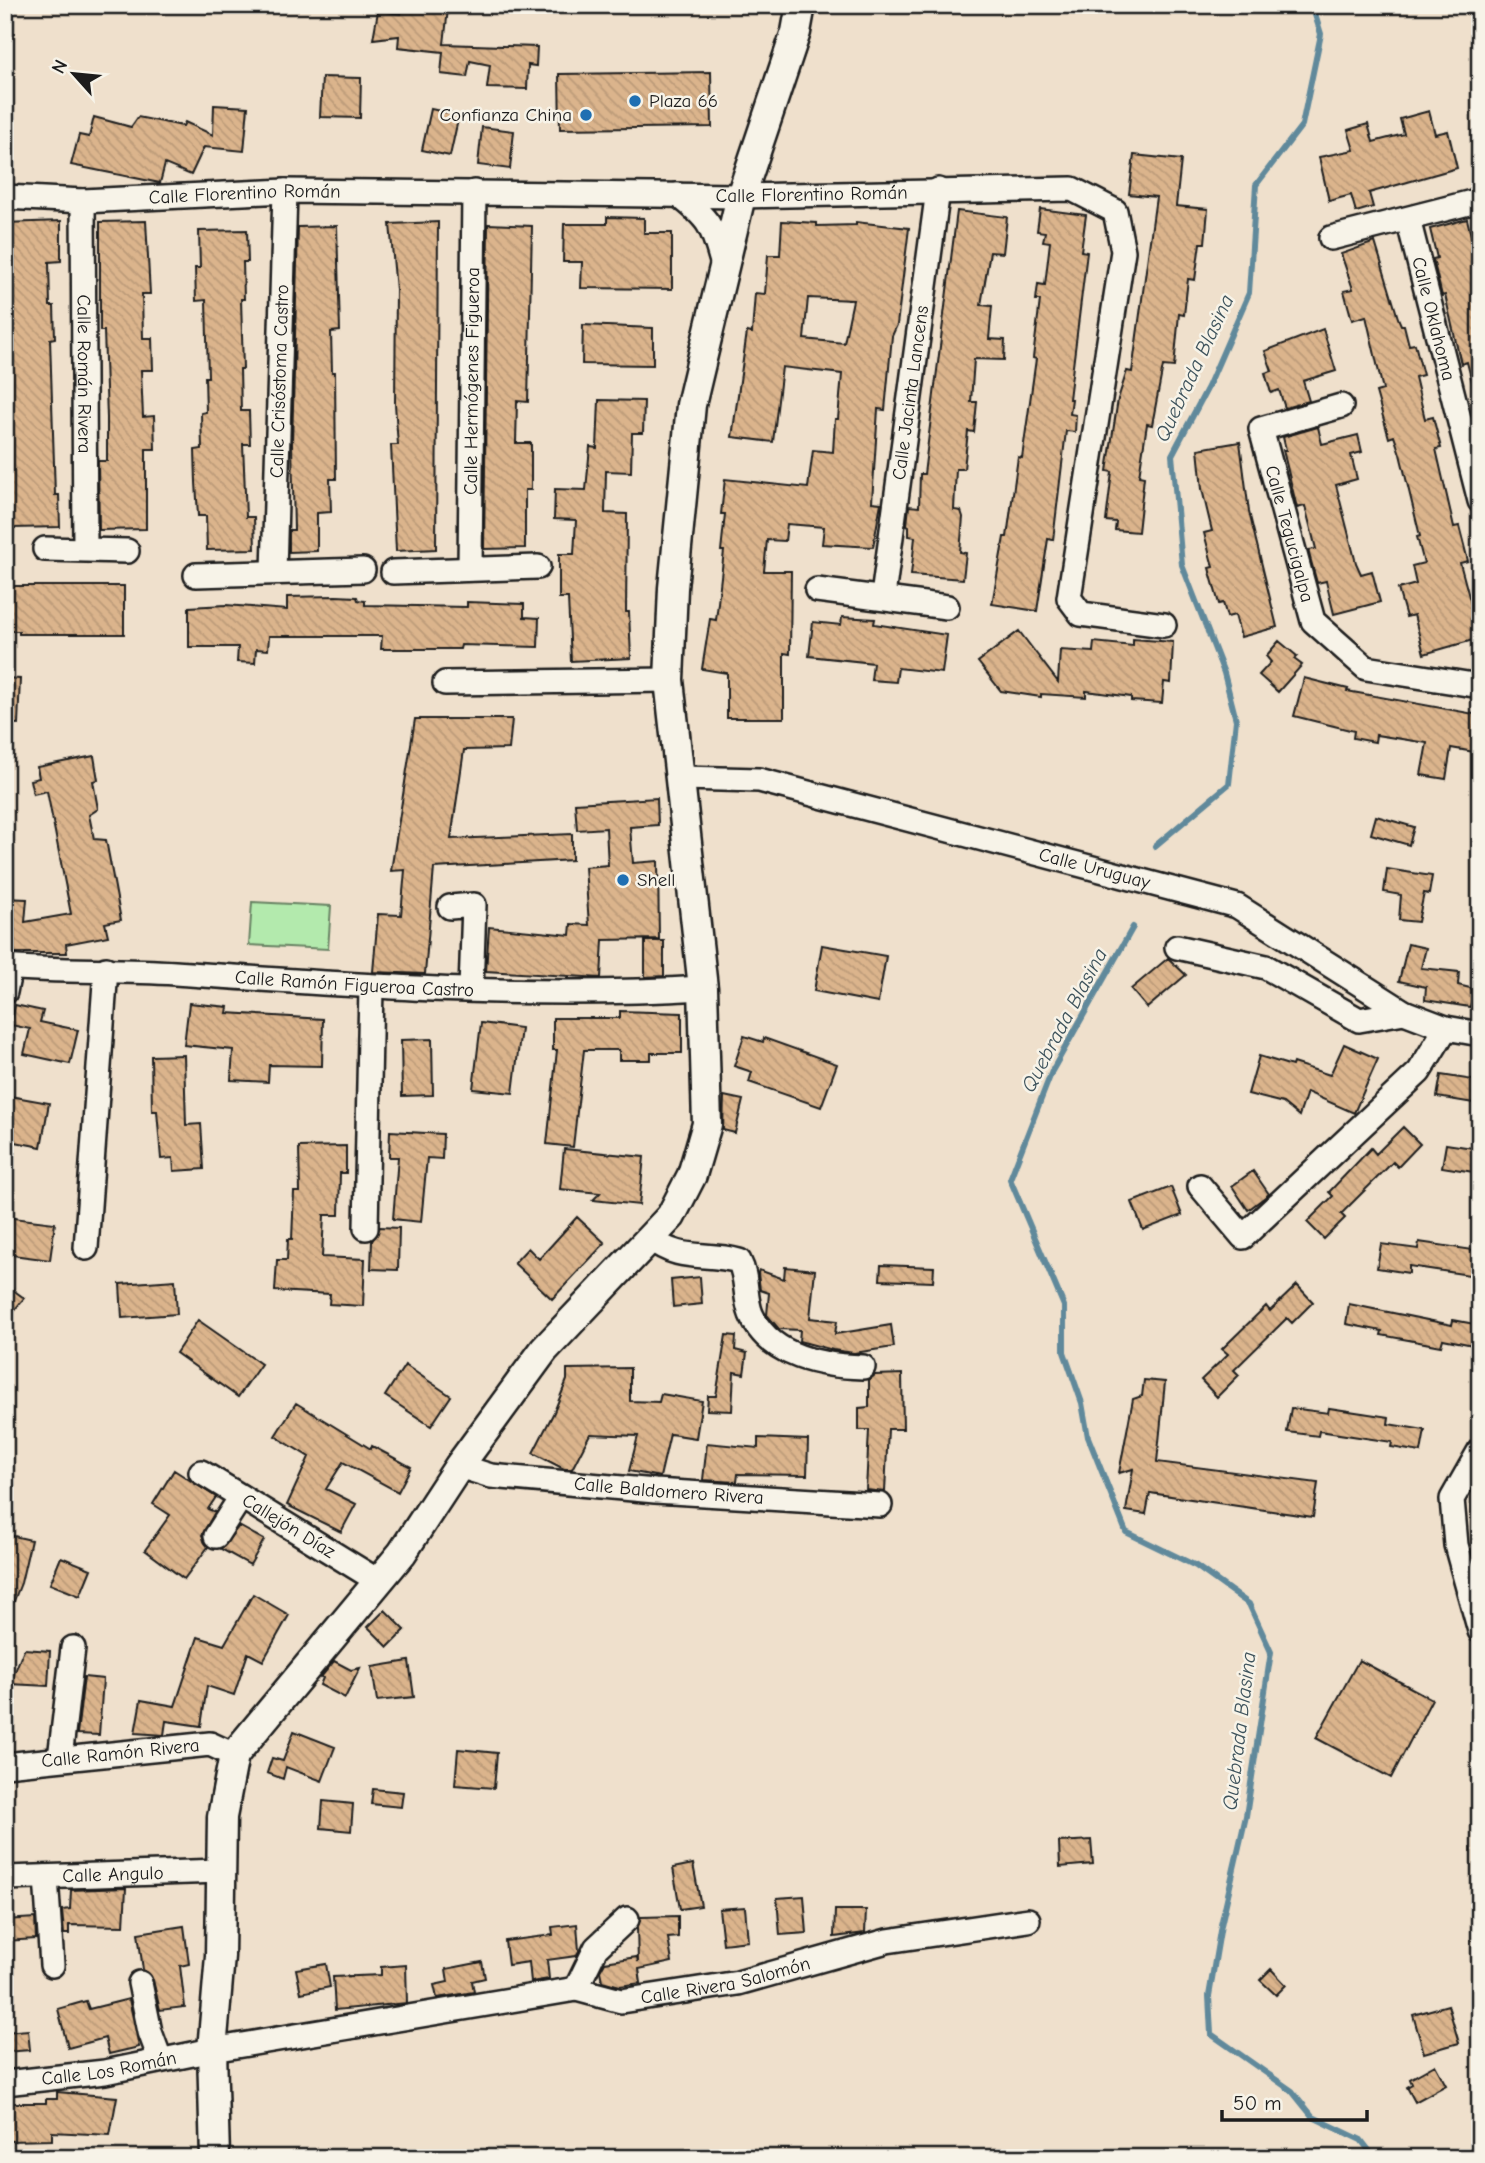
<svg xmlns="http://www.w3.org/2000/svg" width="1485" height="2163" viewBox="0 0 1485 2163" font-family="'Comic Neue',sans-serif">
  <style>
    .pitch { fill: #b3eaad; stroke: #688364; stroke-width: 2 }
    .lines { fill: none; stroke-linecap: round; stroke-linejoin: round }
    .stream { stroke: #60899b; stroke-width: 6 }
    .building { fill: url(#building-back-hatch); stroke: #1c1c1c; stroke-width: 2; fill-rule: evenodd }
    .minor-casing { stroke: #1c1c1c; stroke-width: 28 }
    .tertiary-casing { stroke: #1c1c1c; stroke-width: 33 }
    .minor { stroke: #f7f3e8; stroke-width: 23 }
    .tertiary { stroke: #f7f3e8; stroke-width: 28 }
    .poi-dot { fill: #1f6fb2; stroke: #f7f3e8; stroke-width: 2.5 }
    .labels { text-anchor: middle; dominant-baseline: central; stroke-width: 5; stroke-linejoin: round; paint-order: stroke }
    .poi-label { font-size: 19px; fill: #1c1c1c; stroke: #f7f3e8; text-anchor: start }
    .street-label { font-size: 19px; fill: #1c1c1c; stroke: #f7f3e8 }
    .water-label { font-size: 21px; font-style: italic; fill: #3e535c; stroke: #f7f3e8 }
  </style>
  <defs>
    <pattern id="building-back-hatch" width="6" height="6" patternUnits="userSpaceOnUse" patternTransform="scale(1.75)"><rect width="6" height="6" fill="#dbb48c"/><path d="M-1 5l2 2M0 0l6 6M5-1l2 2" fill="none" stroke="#bb9a78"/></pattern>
  </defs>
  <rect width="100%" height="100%" fill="#efe0cc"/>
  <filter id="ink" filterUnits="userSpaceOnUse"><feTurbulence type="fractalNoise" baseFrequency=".0143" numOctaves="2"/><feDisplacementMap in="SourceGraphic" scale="14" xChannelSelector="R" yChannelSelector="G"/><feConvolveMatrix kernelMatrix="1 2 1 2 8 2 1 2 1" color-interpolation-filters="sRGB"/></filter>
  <g filter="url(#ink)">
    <path class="pitch" d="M252,902L331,906L328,949L249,945Z"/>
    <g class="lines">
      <path class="stream" d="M1155,846L1229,784L1236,720L1224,673L1182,565L1172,455L1208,387L1249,293L1256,185L1302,125L1321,34L1312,5
        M1133,927L1052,1071L1010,1179L1064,1306V1352L1082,1403L1088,1437L1126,1532L1196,1566L1249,1604L1271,1652L1246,1816L1221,1925L1209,1996L1211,2034L1292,2091L1313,2117L1361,2140L1375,2158"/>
    </g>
    <path class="building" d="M402,5L448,9L444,44L537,47L536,66L528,65L527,89L487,88L490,65L470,61L467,77L441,74L443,52L398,47L399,36L373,39L378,11L401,14Z
      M711,72L712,127L560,129L559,74Z
      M322,77L361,78L360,118L320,117Z
      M214,105L248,107L244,151L204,147L191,175L165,164L160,183L71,165L79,135L89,137L94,117L131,127L138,117L183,126L185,122L213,135Z
      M431,109L459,115L450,156L422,150Z
      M1429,111L1435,134L1448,131L1457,168L1369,193L1373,207L1356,212L1351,195L1329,201L1319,157L1354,150L1348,130L1368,124L1373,142L1404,134L1400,119Z
      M482,127L514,131L510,169L478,165Z
      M1134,155L1181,160L1176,206L1208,209L1205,243H1200L1195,280L1188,279L1184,315L1179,314L1174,367L1163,366L1152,425L1147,424L1139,476L1144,477L1138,532L1115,530L1116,522L1106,521L1112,472L1107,471L1118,399L1127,371L1132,372L1156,197L1129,194Z
      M1040,209L1086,215L1081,251L1087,252L1069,399H1072L1070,414L1076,415L1075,432L1066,431L1053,540L1048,539L1037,611L992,604L1004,537H1007L1018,457L1022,458L1036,359L1033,358L1040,300H1036L1038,284L1045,285L1050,242L1043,241L1045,232L1037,231Z
      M957,211L1007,217L1003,253L990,252L981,305L992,306L989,339L1005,340L1004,360L974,359L971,402H977L974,432L968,431L964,469H956L954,510L961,511L963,517L960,552L966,553L963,579L911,575L915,537L909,536V526L907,525L909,506L919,507L920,474H924Z
      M607,217L644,218V233H672V289L581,288L582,262H563L564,224H607Z
      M1467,219L1474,248L1480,247V390H1474L1467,362L1461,364L1445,295L1442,296L1433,259L1437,258L1430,229Z
      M61,221V261L49,262L50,306H54L55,338L50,339L55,495H59L60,527L12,528L5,438V223Z
      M146,221L150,294H142L143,338H152L153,370H141L143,417L154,416L155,449H146V529L99,530L98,461H107V418L104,331H100V222Z
      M782,221L817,223V226L856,225V222L909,228L897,325L892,336L885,410L878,409L872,502L881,503L873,547L822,544L824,527L787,524L785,541L767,540L764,571H791L790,654L784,653V718H727V673L702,669L710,619L716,620L724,551H721L725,514H721L725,479L808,488L813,450L833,452L835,419H838L842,374L782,367L773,442L732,437L747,332L752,333L755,293L765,294L768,255H780ZM808,298L853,300L844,343L804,339Z
      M438,222L436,549L396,551L391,445H398L395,404L396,290L390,224Z
      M488,224L532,226L528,402L517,401L516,443H531V490H525V548L484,549Z
      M337,226L340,331L331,332L332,372H335L336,479H330L331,512L317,513V551L289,552V530H294L292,444L298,227Z
      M247,230L248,262H243L244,299H241L243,369H240L241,411H249L250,444H243L246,517H254L255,549L207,550L206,516H198L196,482L195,450L202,449L201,413L206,412L205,377H208L206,300L196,301L195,268H200L199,231Z
      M1375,242L1398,318L1401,325H1404L1409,345L1415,344L1423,375L1415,377L1425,419L1433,417L1441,448L1436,449L1454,527L1459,526L1468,561L1460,563L1480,638L1424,654L1414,615L1406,617L1398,589L1416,584L1412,566L1424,563L1417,537L1420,536L1400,454L1394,436L1389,438L1376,392L1383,390L1366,316L1352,320L1344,291L1353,289L1341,254Z
      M583,325L653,328V365L582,364Z
      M1323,329L1336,371L1303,381L1309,401L1285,408L1279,390L1271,393L1265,373L1272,371L1265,351Z
      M599,400L644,401L643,433H632L631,472L606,471L605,513L627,514L626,612H629L631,658L571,661L568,598H559V554H574L576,520L554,519L555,489L586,490L590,447L597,448Z
      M1318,427L1322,444L1358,435L1362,452L1351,455L1357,479L1336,485L1356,563L1361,574L1372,571L1380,602L1334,614L1326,581L1317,583L1308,550L1316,549L1305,506L1297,508L1283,450H1286L1283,437Z
      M1240,442L1249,512L1277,627L1241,637L1235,615L1227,617L1223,603L1219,604L1209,568L1213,567L1204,533L1212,531L1202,489L1198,449Z
      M5,586H124V634H19V631H5Z
      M336,596L357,597L358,600L365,601V605L467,607V602L524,604V617L539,618L538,647L461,645L460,649H381L382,636H269L268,650L256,649L255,663L237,662L238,647H189V607L226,605L287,610V597Z
      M842,617L875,619L874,624L947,635L942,673L898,668L896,682L871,680L873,663L809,656L813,622L841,625Z
      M1019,631L1058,682L1060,650L1093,652L1094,642L1133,646V639L1173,642L1171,683L1164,682L1162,703L1131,701V697L1086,691V697L1041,694V697L1001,691L978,662Z
      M1279,641L1297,656L1294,659L1302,665L1278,692L1259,675L1271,662L1266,656Z
      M5,678L20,679L18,724L5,723Z
      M1304,678L1348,689L1347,691L1480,715V753L1451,748L1446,779L1421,775L1427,743L1376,735L1375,742L1353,738L1354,731L1294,716Z
      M415,719H512L509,749L464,750L451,839L572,834V860L434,868L425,974L373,972L378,914L401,915L405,870L391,871Z
      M94,756L98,780L93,781L98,809L89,815L94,839L106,840L121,920L105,923L108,936L66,944L67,953H5V898L27,899L25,922L71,914L47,791L33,794L30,780L39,778L37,767Z
      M657,798L658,825L630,827L633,863L658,861L659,939L603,940L601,978L486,971L489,927L570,935L571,924L589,925L585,867L608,865L606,828L577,830L575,803Z
      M1376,816L1414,827L1409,845L1371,834Z
      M1387,869L1432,876L1429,894L1424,893L1418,922L1399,920L1401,895L1384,892Z
      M645,941H664V976L645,977Z
      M1408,944L1426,948L1421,968L1459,972L1458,985L1474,989L1470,1007L1425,1000L1426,987L1399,981Z
      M822,945L886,956L878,1003L814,991Z
      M1168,958L1186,975L1147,1008L1131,989Z
      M189,1003L228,1007L227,1013L323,1019L322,1066L269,1065L268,1082L231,1080L233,1050L184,1045Z
      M15,1005L43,1011L40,1022L78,1030L70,1064L24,1054L30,1029L11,1025Z
      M620,1011L682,1013V1053H651V1060H619V1050H584L573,1147L547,1144L557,1050H553V1018H620Z
      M481,1023L521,1028L513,1093L473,1089Z
      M744,1036L763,1042L764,1038L837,1064L821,1107L749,1082L752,1072L734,1066Z
      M432,1039L433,1095L402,1096L401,1040Z
      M1344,1044L1378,1059L1354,1113L1307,1092L1299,1116L1283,1103L1248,1094L1259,1056L1292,1066L1293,1063L1330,1075Z
      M184,1055L186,1125L201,1124L204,1169L174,1171L173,1158L161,1159L157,1111H152L151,1056Z
      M1441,1075L1480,1081V1104L1437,1097Z
      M10,1096L49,1103L41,1147L5,1140V1111Z
      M724,1096L743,1100L735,1133L723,1130Z
      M1403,1127L1420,1144L1398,1167L1393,1162L1341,1214L1345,1218L1324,1239L1307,1222L1333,1196L1329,1192L1371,1148L1376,1154Z
      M390,1131L443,1134L442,1159L427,1158L421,1222L393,1219L398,1157H389Z
      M1446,1144L1480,1149V1173L1442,1167Z
      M346,1146V1173H340L339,1215H324L322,1257L365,1259L363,1306L329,1304L330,1294L275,1291L277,1260H287L288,1239H292L294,1192H300L299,1147Z
      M564,1149L644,1157L639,1205L593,1200L600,1193L560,1189Z
      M1253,1171L1269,1194L1248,1210L1232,1186Z
      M1171,1187L1182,1215L1143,1230L1132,1202Z
      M5,1217L55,1223L50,1260L5,1254Z
      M577,1217L605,1243L552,1299L514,1263L528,1248L539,1259Z
      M380,1227L399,1228L398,1270L371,1269L372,1241Z
      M1419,1242L1480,1251V1274L1476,1276L1409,1266V1273L1377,1268L1381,1244L1418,1249Z
      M881,1265L934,1267L933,1282L880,1280Z
      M785,1267L815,1270L810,1318L837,1321L835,1334L891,1325L894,1347L854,1353L833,1350L799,1341L800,1330L779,1329L767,1315L769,1293L760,1290L758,1273L759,1270L784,1279Z
      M700,1277L702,1304L673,1307L671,1280Z
      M175,1280L177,1314L122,1318L120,1284Z
      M5,1284L24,1298L5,1322Z
      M1297,1285L1313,1302L1292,1323L1287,1318L1234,1370L1239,1375L1217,1397L1201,1380L1228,1354L1222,1349L1266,1306L1270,1311Z
      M1349,1304L1452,1325L1453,1320L1480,1325L1478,1346L1443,1339L1441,1346L1381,1335L1382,1331L1346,1324Z
      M198,1320L261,1364L238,1397L176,1353Z
      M726,1335L736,1336L735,1350L747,1353L744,1374L734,1372L732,1411L707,1410L708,1396H716Z
      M405,1365L451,1396L431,1426L385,1396Z
      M630,1368V1401L659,1402L661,1394L702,1401L696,1438L670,1434L660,1477L629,1471L638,1436L590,1434L572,1469H564L533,1453L554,1412L567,1380V1369Z
      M902,1374L903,1429H888L885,1492L866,1490L869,1430H859V1408L869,1407V1380L875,1375Z
      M1144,1380L1165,1382L1157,1462L1318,1483L1313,1517L1150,1493L1146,1514L1126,1511L1133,1469L1119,1473L1133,1399L1142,1396Z
      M296,1403L371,1449L372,1446L411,1467L398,1492L343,1462L326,1489L356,1504L341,1532L287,1505L309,1457L275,1436Z
      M1291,1408L1328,1413L1329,1408L1389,1417L1388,1424L1425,1430L1421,1452L1391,1447L1392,1442L1319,1431L1318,1436L1287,1432Z
      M758,1438L808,1440L807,1475L738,1474L737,1482L703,1480L707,1443L758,1448Z
      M174,1470L216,1497L208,1509L215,1512L202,1535L208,1547L184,1579L145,1550L170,1515L153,1504Z
      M239,1526L264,1540L250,1565L221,1549Z
      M5,1534L31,1540L21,1583L6,1621Z
      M61,1557L91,1569L80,1596L50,1584Z
      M253,1594L289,1615L263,1661L248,1653L234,1695L207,1686L201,1726L166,1721L164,1735L135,1733L141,1700L175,1706L198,1637L224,1645Z
      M385,1610L405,1630L388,1647L368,1627Z
      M24,1649L50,1651L48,1686L10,1684Z
      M1359,1660L1432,1699L1391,1778L1316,1738Z
      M334,1661L351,1670L360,1668L345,1698L320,1685L323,1678L321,1677Z
      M409,1661L414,1697L377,1701L372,1667Z
      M84,1677L103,1679L99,1735L77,1734Z
      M294,1731L335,1747L322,1781L286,1767L283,1779L267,1773L272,1758L283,1761Z
      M458,1749L497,1753L494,1788L455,1785Z
      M373,1789L403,1792L401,1807L371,1804Z
      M323,1801L353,1804L351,1831L321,1828Z
      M1091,1840L1093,1864L1060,1867L1059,1842Z
      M693,1864L701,1906L680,1909L673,1868Z
      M126,1888L124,1926L69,1925V1934H64L62,1910L70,1909L71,1890Z
      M804,1896L807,1933L780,1935L777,1898Z
      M745,1907L748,1941L723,1944L719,1909Z
      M835,1910H866L865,1933L834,1937Z
      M678,1916V1937L668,1938L672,1962L639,1969L641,1983L620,1986L602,1981L600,1971L605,1962L637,1957L638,1962L637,1928L641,1917Z
      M35,1918L36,1939L5,1941V1920Z
      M577,1924L579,1951L576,1956L547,1960L549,1979L531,1982L529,1962L508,1965L505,1941L553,1935L552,1927Z
      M184,1926L189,1964L180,1966L185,2007L160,2010L153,1980L143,1970L138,1933Z
      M482,1962L485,1978L472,1981L474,1992L437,1998L434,1985L448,1982L446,1969Z
      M326,1964L330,1987L301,1993L296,1969Z
      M406,1965L407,2003L335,2010L333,1977L381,1975V1967Z
      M1271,1969L1286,1985L1276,1995L1260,1980Z
      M129,1999L139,2047L109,2054L105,2038L68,2048L58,2009L86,2001L89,2009Z
      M1448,2005L1459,2043L1424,2053L1413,2015Z
      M28,2030L30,2050L5,2052V2032Z
      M1435,2065L1446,2085L1415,2102L1407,2087L1412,2084L1410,2079Z
      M57,2092L117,2097L110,2135L52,2132V2140L8,2141L5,2136L8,2103H46V2099H57Z"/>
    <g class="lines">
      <g class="minor-casing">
        <g id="minor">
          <path d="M678,195C713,222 712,227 724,269"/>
          <path id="s1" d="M5,197L83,201L285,191L741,196L1072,189L1115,211L1123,251L1069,598L1081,614L1164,625"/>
          <path id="s2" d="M83,201L85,549"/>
          <path id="s3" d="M1408,219L1480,501"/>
          <path d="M1331,238L1480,200"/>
          <path id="s4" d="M1341,406L1261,429L1313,621L1366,668L1480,686"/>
          <path d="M45,549L127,551"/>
          <path id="s5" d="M470,568L474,192"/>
          <path id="s6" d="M274,572L285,191"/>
          <path d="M393,572L538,567"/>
          <path d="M196,575L363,570"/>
          <path d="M817,590L947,607"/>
          <path id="s7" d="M883,596L938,190"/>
          <path d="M445,683L669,680"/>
          <path id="s8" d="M682,778L759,780L1237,906L1404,1012L1446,1028L1480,1034"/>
          <path d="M450,907L474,905L471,989"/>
          <path d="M1177,947L1266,967L1359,1020L1404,1012"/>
          <path id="s9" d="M5,967C61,972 118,969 175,973C350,985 527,999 703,988"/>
          <path d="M5,992L10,967"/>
          <path d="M1200,1186L1243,1237L1419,1072L1446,1028"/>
          <path d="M366,1228L371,987"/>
          <path d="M650,1238C681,1263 704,1251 739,1261C748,1278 744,1296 751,1314C769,1357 823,1366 863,1367"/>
          <path d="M86,1248L106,969"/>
          <path d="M1480,1450L1452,1499L1456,1545L1480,1631"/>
          <path id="s10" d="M459,1466L491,1476L655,1491L880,1505"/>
          <path id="s11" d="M201,1472L378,1581"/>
          <path d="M216,1536L241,1497"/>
          <path d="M60,1758L73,1648"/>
          <path id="s12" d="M5,1765L210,1744L234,1755"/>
          <path d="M46,1877L52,1965"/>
          <path id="s13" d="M5,1878L221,1871"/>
          <path d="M140,1983L150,2032L160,2059"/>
          <path d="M576,1989L596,1948L627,1919"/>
          <path id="s14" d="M5,2083L105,2072L212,2050L576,1989L621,2001L738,1983L887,1941L1028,1920"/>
        </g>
      </g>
      <g class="tertiary-casing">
        <path id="tertiary" d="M215,2158L212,2050L220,1956L222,1817L234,1755L402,1553L459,1466L544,1350L671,1216L692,1175L707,1124L703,988L669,680L673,588L691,405L741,196L796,32L801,5"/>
      </g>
      <use href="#minor" class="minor"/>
      <use href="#tertiary" class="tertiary"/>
    </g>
  </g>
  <g class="poi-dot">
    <circle cx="635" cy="101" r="7"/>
    <circle cx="586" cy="115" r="7"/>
    <circle cx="623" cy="880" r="7"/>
  </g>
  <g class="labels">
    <g class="poi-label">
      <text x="649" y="101">Plaza 66</text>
      <text x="572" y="115" text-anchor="end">Confianza China</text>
      <text x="637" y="880">Shell</text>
    </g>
    <g class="street-label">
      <text stroke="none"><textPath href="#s1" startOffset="807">Calle Florentino Román</textPath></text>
      <text stroke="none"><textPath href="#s1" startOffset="240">Calle Florentino Román</textPath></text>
      <text stroke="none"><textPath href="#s3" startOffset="103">Calle Oklahoma</textPath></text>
      <text stroke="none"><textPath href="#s2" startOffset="173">Calle Román Rivera</textPath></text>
      <text stroke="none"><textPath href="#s5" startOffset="187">Calle Hermógenes Figueroa</textPath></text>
      <text stroke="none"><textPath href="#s6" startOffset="191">Calle Crisóstoma Castro</textPath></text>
      <text stroke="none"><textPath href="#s7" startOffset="205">Calle Jacinta Lancens</textPath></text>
      <text stroke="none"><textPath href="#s4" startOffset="192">Calle Tegucigalpa</textPath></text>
      <text stroke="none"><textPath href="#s8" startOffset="424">Calle Uruguay</textPath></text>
      <text stroke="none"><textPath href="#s9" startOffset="350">Calle Ramón Figueroa Castro</textPath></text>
      <text stroke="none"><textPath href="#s10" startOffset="212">Calle Baldomero Rivera</textPath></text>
      <text stroke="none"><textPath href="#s11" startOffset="103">Callejón Díaz</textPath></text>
      <text stroke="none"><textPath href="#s12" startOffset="116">Calle Ramón Rivera</textPath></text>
      <text stroke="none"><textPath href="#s13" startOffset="108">Calle Angulo</textPath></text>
      <text stroke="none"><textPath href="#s14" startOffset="732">Calle Rivera Salomón</textPath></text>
      <text stroke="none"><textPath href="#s14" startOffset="105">Calle Los Román</textPath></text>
    </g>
    <g class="water-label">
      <text transform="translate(1194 368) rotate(-65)">Quebrada Blasina</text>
      <text transform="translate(1064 1020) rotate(-62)">Quebrada Blasina</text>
      <text transform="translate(1239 1731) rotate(-83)">Quebrada Blasina</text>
    </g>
  </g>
  <rect width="1485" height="2163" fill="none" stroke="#f7f3e8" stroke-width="28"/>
  <rect x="14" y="14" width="1457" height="2135" fill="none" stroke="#1c1c1c" stroke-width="2.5" filter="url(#ink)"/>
  <g transform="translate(74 74) rotate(297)" stroke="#f7f3e8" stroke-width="5" paint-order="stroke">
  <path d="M0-5L12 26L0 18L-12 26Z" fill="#1c1c1c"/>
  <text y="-10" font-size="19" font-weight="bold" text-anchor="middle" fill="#1c1c1c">N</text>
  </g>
  <path d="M1222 2110v10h145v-10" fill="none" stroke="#1c1c1c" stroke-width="3.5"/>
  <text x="1233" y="2110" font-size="21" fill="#1c1c1c" stroke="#f7f3e8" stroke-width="5" paint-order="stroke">50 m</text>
</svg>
